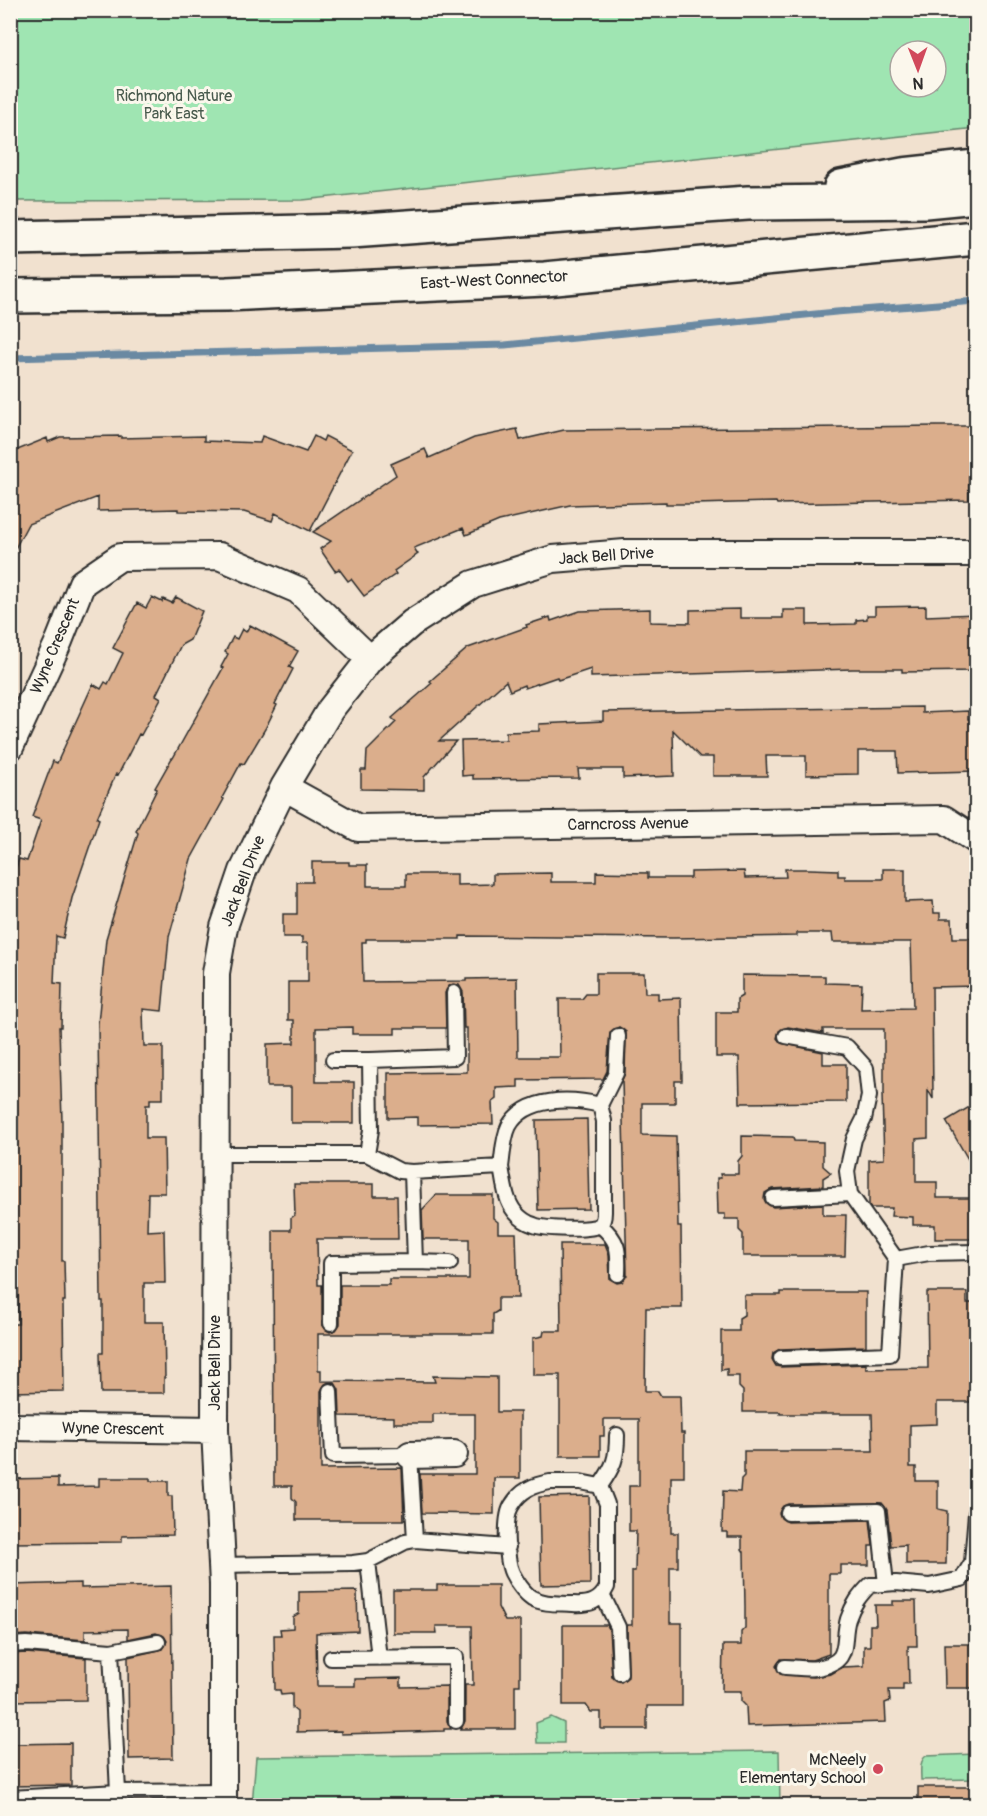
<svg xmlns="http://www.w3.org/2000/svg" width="987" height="1816" viewBox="0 0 987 1816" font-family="Pangolin,sans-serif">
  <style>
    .green { fill: #9fe5b2; stroke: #65886e; stroke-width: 1.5; fill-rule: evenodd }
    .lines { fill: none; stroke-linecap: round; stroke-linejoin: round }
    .stream { stroke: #6a89a2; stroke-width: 7 }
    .building { fill: #dbae8c; stroke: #2b2b2b; stroke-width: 1.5 }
    .service-casing { stroke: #2b2b2b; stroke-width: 18 }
    .minor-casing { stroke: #2b2b2b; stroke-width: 30 }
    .motorway-casing { stroke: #2b2b2b; stroke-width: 38 }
    .service { stroke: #fbf7ec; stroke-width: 14 }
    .minor { stroke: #fbf7ec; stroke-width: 26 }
    .motorway { stroke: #fbf7ec; stroke-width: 33 }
    .poi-dot { fill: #d1495b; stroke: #fbf7ec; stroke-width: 2 }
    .labels { text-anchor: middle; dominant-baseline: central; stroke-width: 6; stroke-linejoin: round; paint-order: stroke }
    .park-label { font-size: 16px; fill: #485a4d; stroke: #fbf7ec }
    .street-label { font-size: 16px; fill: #2b2b2b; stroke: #fbf7ec }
    .poi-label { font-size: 16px; fill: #2b2b2b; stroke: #fbf7ec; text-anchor: end }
  </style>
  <rect width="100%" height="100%" fill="#f1e1cf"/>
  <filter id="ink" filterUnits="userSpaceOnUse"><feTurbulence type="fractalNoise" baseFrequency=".0167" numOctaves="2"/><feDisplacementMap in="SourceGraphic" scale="12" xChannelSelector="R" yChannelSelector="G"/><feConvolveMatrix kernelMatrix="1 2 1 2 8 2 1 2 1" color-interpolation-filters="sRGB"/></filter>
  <g filter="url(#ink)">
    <path class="green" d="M10,11H976V128L303,200L11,201ZM900,51H936V87H900Z
      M551,1717L564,1723V1743H537L536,1723Z
      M779,1751L780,1805H252L256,1757Z
      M976,1754V1779L921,1780C921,1772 919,1761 926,1756Z"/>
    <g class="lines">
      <path class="stream" d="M10,358L505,345L836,312L976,301"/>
    </g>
    <path class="building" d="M938,426H976V472L969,473V500L777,504L776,502L695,504H666V502L570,505L499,521L466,535L463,528L414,548L418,554L394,571L396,574L364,596L351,579L348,581L339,569L335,571L320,549L331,541L313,532L396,475L391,464L425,449L429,458L474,438L517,429L520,440L564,430Z
      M121,436V438L204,436V441L260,443L262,436L306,452L314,436L323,441L325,436L352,450L310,531L275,513L272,521L244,512L178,511V509L98,511V497L28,524L10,558V453L47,438L48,442L60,437Z
      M152,597L162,602L163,599L172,603L176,597L202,611L190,640L181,645L156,695L161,698L141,735L139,734L118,775L116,774L97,818L99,819L72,898L63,938L56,936L54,983L62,984L61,1027H59L62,1121V1261H64L65,1301H63L64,1391L10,1392V1324H18V1284H10V885L19,859L27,861L41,820L32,817L53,761L57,763L93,684L101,689L105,682L108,684L123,653L113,648L137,603L146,608Z
      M926,606V616L976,614V671L902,672V669H852L591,677V669L558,680L557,677L525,688L524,685L510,691L506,681L439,741H456L424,777V790L361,789V770H366L367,751L396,722L392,718L432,683L430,681L468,648L527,627L526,625L550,617L551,621L580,611L650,609V622L690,623V610L740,609V618H783V610H807V625L856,624V620L867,619V615H875V607Z
      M250,625L298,651L289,667L293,669L275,704L277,705L265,729L244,764L241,763L222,798L224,799L191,859L169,937L162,1011L143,1009L144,1046H163V1099H150V1105H146V1138H164L165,1193H148L147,1231L164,1230L165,1283H144V1322H164L165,1377H164V1393H101L100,1353H103V1301H101L98,1024L106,939L138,833L136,831L157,789L155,788L172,758H173L223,668L221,667L228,654L225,652L233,637L237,639L242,629L246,632Z
      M922,707V713L968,711V719H976V771L898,773L897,751H858V774L806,775V756H766L767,776H713V757H700L673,730L674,776L623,778V769H578L579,778L473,779V775L462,776L461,741L506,740V732L539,731V724L603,721V712Z
      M312,862H349V865H367V886H406V874H457V885L493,884V874L551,873V882H596V872L648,873V878H691V872L744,871L745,878L786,877L785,869H810L838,870V876H845V879H883V869H905V902L933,901L934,913H940V919H952L953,938H976V986L932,987L933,1099L928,1090V1138L916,1139V1182H937V1198H974V1239H935V1225H913V1217L891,1216L892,1208H871L869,1205V1160L884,1159L882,1095H884V1029H823V1033L788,1027L779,1031L777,1038L781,1043L823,1052V1064H846V1102L740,1103L739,1057H716V1012H737V999L742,996V975L825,976V983L862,984L861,1009L913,1008L911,942H833L832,933H797V936L673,938L460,936V939H366V942H362L363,982L466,981V979L517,978L518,1057H560L559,999H582L586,994H596V973H644L645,993H658V999L681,998L682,1081H675V1103H642V1135L676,1136L678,1227H681L682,1308H646L645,1391H658L661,1396H680L681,1433H684V1477H671V1533H678V1567H670V1623H682V1706H647V1729H601V1712H591L586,1705H563V1625H607L609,1629L612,1677L621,1682L628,1677L627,1625H632V1571H635L636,1531H629V1486H639V1419H604V1436H600V1456H560V1375H533V1338L543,1336L544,1331H561L560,1244H605L609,1254L610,1279L617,1283L622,1282L627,1275L622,1080L625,1073L626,1032L619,1027L610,1032L607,1071L603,1079L518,1080V1087L496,1088V1099L492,1102L493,1124L417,1125V1117L388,1118V1073L467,1072V1028H464L463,992L459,985L453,984L449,986L445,993L446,1028H395V1034H352V1027L316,1028V1082H354V1123H291V1087H267V1044L294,1043V1020H288V982H308V943H302V937H283V914H297V882H312Z
      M976,1103V1173L946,1121Z
      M587,1119L589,1209L538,1210L536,1120Z
      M742,1136L793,1137L794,1141L823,1142V1166L831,1173L823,1178V1186L772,1189L765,1193L764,1199L766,1203L773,1207L823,1204V1215H846L845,1256H743V1234L739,1230V1219H725V1214H718L717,1178H721L720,1174H738V1161L742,1156Z
      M294,1184H374V1196H397L398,1239H317L318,1285H322V1324L326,1330L330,1332L336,1330L340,1324V1285H389V1279H469V1239H423L422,1210L436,1195H493V1218L498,1222V1233H516L518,1298H498V1311L493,1314V1334H318V1370H321V1381L435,1382L433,1376L497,1377V1412H520V1478H494V1514L422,1513L420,1474H475V1414H433V1423H394V1417L340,1416L339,1390L335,1383L330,1382L325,1384L321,1391V1469L402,1468L404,1520H296V1502L292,1498V1486H274L273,1230H291V1218L295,1215Z
      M781,1292H866V1346L780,1349L773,1353L772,1359L776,1366L781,1367L866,1364V1369L928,1368L927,1292H967V1303H974V1322H972V1402H937V1424L910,1425V1467H916V1481H938V1509L947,1511L946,1564H906V1545L891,1546L887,1510L882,1503L788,1504L783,1506L779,1513L781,1518L788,1522L870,1520L873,1546H869V1565H840V1574H829V1654L812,1660L781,1659L776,1666L780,1674L814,1677L831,1674L843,1667L864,1666V1646H870V1625H876L875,1605H893V1601H916L917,1646H908L909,1684H903V1690H889L890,1701L885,1703L886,1722L747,1726L746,1706L741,1701V1691H722L723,1645H741V1632L745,1628V1606L744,1552L742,1549V1537H727V1532H722L723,1491L740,1492L741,1479L744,1476V1451H873L872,1414H780V1412H743V1391L739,1387V1376H727V1369L721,1370V1331H739V1318L744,1315V1295H781Z
      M58,1478V1487L99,1486V1478H150V1481H168V1496H172L173,1535L122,1536V1542L10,1543V1479Z
      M589,1496L590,1584L541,1585L539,1497Z
      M81,1583V1588L171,1586L173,1758L129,1759L128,1657L163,1649L167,1641L164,1636L156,1633L128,1639V1629L85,1630V1640L27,1635L10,1636V1585Z
      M437,1585H498V1607L505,1621H520V1685H515V1729H461L465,1721V1685H473L472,1626H436L437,1633H393V1590H437Z
      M357,1591L358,1631L316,1633L317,1686H355V1679L401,1678V1687L447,1686V1721L451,1729H444V1731L341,1734V1731L297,1732V1712L292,1708V1694L281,1695L280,1690H275L274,1635H281L280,1629L293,1628V1617L299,1613V1592Z
      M944,1644H976V1688H945Z
      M26,1653L86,1658V1700L10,1701V1654Z
      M71,1743V1785L10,1786V1744Z
      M918,1787H976V1806H918Z"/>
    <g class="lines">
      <g class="service-casing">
        <path id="service" d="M786,1036L847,1047L866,1068L869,1096L864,1119L854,1139L847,1171L850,1194L896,1259
          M333,1060H370
          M600,1105L616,1073L618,1036
          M215,1154H367L400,1171L412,1172L501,1167C503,1154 503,1138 509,1126C526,1096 572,1098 600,1105L604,1121V1212C604,1217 603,1222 600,1225C591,1231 544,1229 534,1225C527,1223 520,1218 515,1212C505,1200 504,1182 501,1167
          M367,1154L371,1130L370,1060L455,1057L454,993
          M773,1198L850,1194
          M600,1225C619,1241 619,1250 618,1274
          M415,1262L450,1263
          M331,1323V1263L415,1262L412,1172
          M781,1358L890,1354L896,1259L929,1253L976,1252
          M330,1391L333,1456L410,1455L415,1540
          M550,1482H580L600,1486L607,1504V1587C600,1602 589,1605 573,1604C559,1603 545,1605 532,1598C524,1593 516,1581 512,1573C506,1560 504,1516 512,1505C521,1490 533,1485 550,1482Z
          M600,1486C614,1466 617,1459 617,1435
          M788,1513L878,1511L886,1584
          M368,1561L379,1658
          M221,1565L353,1563L368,1561L405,1542L415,1540L508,1547
          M603,1596L618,1627L620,1673
          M10,1645L26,1644L111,1651L118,1792L114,1806
          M111,1651L158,1642
          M331,1658L456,1657V1721
          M785,1667C795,1667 807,1670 817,1668C853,1662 841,1642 848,1619C853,1604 860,1595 870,1585L896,1583L929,1586L962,1579L972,1562L976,1513
          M10,1798L118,1792L223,1791"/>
      </g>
      <g class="minor-casing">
        <path id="minor" d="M10,747L59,641L82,583L120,557L219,556L298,590L370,659
          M284,787L358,828L944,819L976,840
          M10,1427L215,1430
          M410,1455L454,1454
          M223,1806V1584L215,1430L216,973L224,927L243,871L284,787L330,710L370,659L412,623L473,584L553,559L625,553H976"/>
      </g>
      <g class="motorway-casing">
        <path id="motorway" d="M841,187L903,175L976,167
          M10,238L351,231L748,203L925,201L976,196
          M10,296L227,294L545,279L976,238"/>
      </g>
      <use href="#service" class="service"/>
      <use href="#minor" class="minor"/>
      <use href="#motorway" class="motorway"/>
    </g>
  </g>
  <circle class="poi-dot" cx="878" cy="1769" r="6"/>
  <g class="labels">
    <g class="park-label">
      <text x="174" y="96">Richmond Nature<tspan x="174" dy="18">Park East</tspan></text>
    </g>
    <g class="street-label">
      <text transform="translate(494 280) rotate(-3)">East-West Connector</text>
      <text transform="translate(606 556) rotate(-4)">Jack Bell Drive</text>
      <text transform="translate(55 646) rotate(-67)">Wyne Crescent</text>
      <text transform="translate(628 824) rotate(-1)">Carncross Avenue</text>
      <text transform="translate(243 881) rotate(-69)">Jack Bell Drive</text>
      <text transform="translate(215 1363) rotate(-90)">Jack Bell Drive</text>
      <text transform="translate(113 1429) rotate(1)">Wyne Crescent</text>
    </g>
    <g class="poi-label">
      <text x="866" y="1760">McNeely<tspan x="866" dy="18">Elementary School</tspan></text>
    </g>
  </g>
  <rect width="987" height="1816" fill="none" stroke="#fbf7ec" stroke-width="36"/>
  <rect x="18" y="18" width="951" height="1780" fill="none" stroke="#2b2b2b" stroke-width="2" filter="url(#ink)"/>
  <g transform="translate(918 69) rotate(179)"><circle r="28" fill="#fbf7ec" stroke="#a8a59f" stroke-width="1.5"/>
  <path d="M0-4.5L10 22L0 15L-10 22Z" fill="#d1495b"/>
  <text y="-9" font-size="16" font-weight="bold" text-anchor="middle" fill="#2b2b2b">N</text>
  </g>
</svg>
